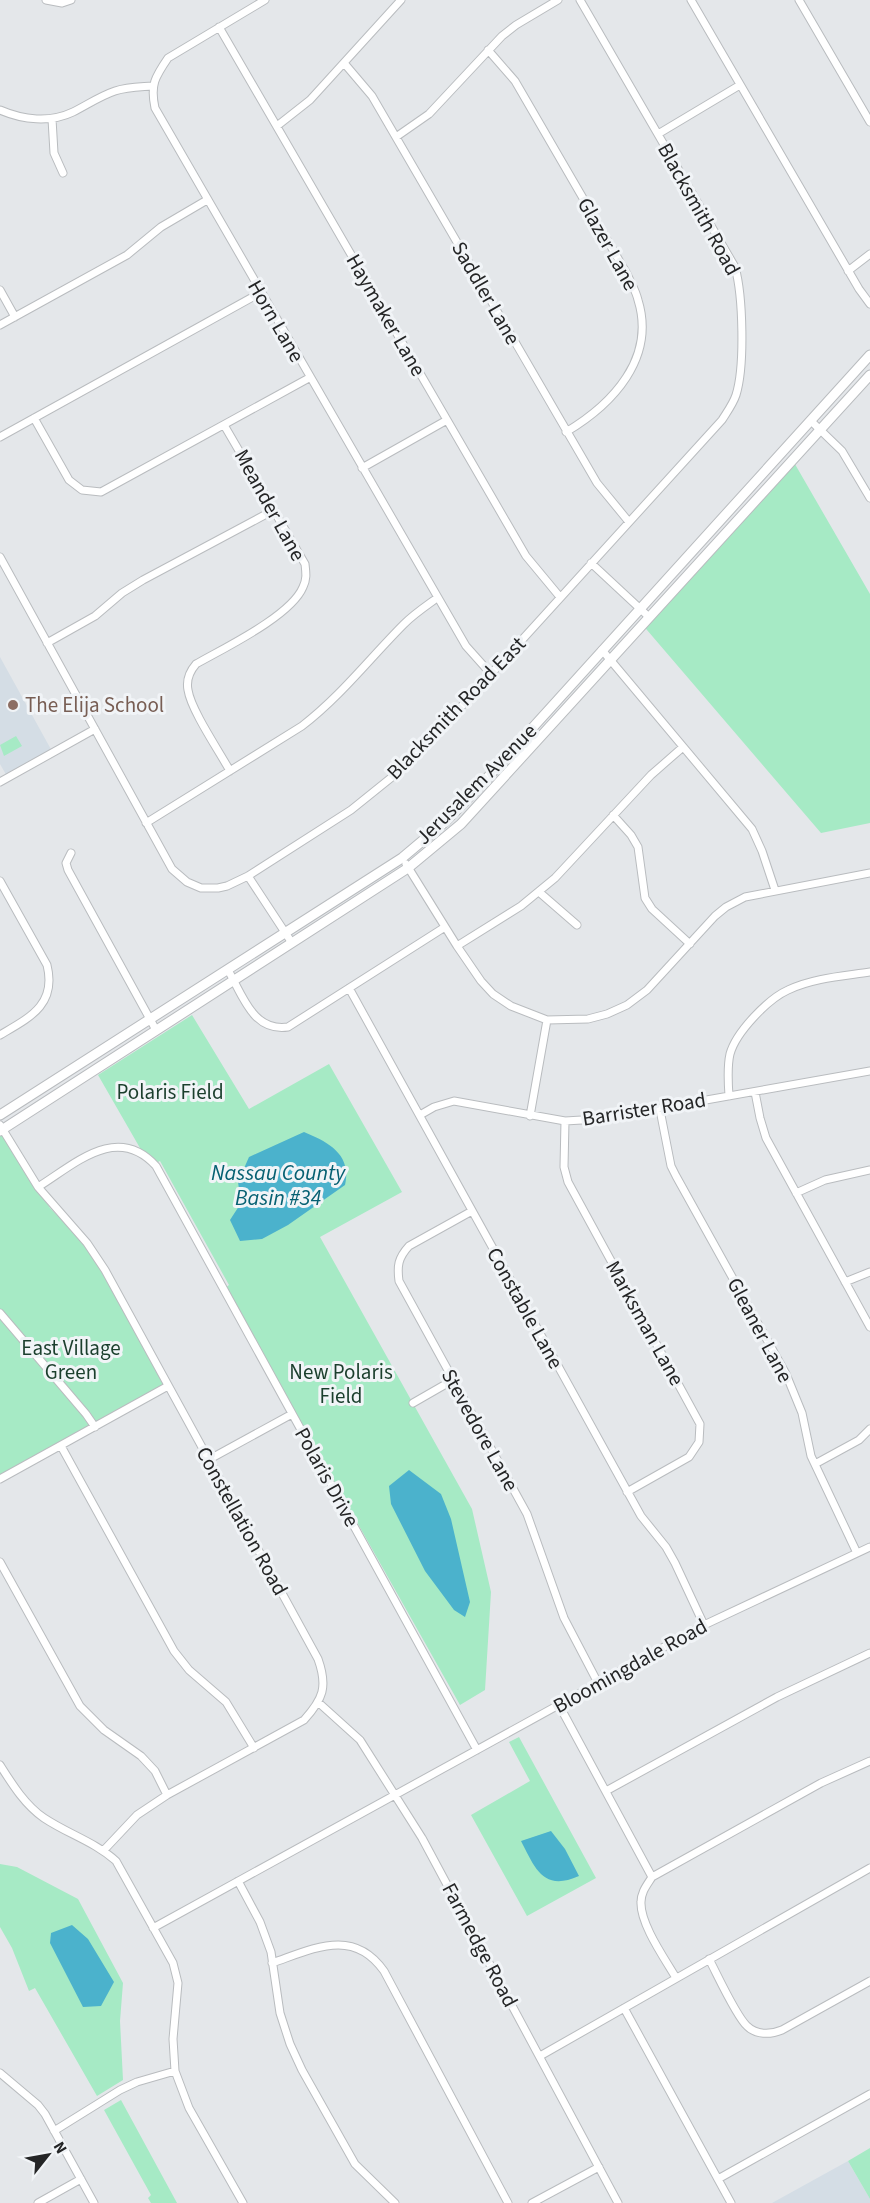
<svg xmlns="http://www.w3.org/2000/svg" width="870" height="2203" viewBox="0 0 870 2203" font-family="'Source Sans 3',sans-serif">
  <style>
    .built { fill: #d4dde5 }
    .green { fill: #a6eac5 }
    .water { fill: #4bb2cc }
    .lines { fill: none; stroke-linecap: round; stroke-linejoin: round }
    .minor-casing { stroke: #b9bcbf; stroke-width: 9 }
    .secondary-casing { stroke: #b9bcbf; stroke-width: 11 }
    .minor { stroke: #fff; stroke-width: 7 }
    .secondary { stroke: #fff; stroke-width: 9 }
    .education-dot { fill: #8d6e63; stroke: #f1f4f7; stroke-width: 2 }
    .labels { text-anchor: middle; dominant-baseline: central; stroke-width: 6; stroke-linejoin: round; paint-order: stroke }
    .street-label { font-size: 21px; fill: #242526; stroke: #f1f4f7 }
    .education-label { font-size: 21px; fill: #785e54; stroke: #f1f4f7; text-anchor: start }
    .park-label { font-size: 21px; fill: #1b3f2d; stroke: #f1f4f7 }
    .water-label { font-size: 22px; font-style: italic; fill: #066072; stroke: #f1f4f7 }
  </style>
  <rect width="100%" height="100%" fill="#e4e7ea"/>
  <path class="built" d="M0,657L53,753L8,778L0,764Z
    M848,2161L870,2199V2203H772Z"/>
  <path class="green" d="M792,459L870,594V823L821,833L641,623Z
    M16,736L22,746L4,756L0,745Z
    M192,1015L249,1109L329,1064L402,1192L320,1237L472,1509L491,1592L485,1690L460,1705L225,1288L229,1285L160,1161L154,1164L144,1155L98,1075Z
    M0,1127L50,1208L87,1244L167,1388L0,1479Z
    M519,1737L596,1878L527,1916L471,1815L530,1781L509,1742Z
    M0,1864L17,1867L78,1899L123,1983L120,2021L123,2080L97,2096L35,1988L29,1991L12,1948L0,1927Z
    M121,2100L177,2203H151L148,2198L151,2195L104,2110Z
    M870,2148V2199L848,2161Z"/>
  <path class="water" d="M304,1132C328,1142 352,1154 345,1185L288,1225L262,1239L240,1241L230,1220L241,1203L238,1182L249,1157Z
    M409,1470L441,1494L451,1519L470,1602L465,1617L454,1610L425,1571L391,1504L389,1486Z
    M551,1831L565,1849L579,1876C543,1892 535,1868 521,1841Z
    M72,1925L88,1939L114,1982L101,2006L83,2007L50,1943L51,1933Z"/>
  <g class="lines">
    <g class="minor-casing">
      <path id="minor" d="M46,0L62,3L71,0
        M265,0L168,58C155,77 150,85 155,108L466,646L491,674
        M691,0L859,289L870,304
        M799,0L870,122
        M219,27L526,556L560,597
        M488,50L515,81L627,274C631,283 636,291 638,300C656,358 613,404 566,432
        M344,63L372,96L597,483L629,522
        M0,110C23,120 50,123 73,112C87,105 100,96 115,91C127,87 140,87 152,86
        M52,119L54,153L63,173
        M277,126L310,100L401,0
        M658,134L740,85
        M396,137L429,114L502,36L516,25L558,0
        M848,271L870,254
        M0,290L15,317
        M0,325L127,255L161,227L207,200
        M34,418L69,480L82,490L101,492L309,378
        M811,421L842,451L870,498
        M224,425L305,564C306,573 307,579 303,587C291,616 224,648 196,664C190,671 186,680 188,690C191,710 219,751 230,771
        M0,437L260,293
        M362,468L447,420
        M0,557L172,869L187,882L201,888H218L227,886L248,876L351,810L397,773L430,741L722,420C727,412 733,404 736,395C745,366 743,296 735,267L580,0
        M591,563L649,617
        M47,643L95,616L122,593L143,580L274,510
        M602,650L752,829L762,851L775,890
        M0,782L95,729
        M613,815L631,835L638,847L645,898L652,909L690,944
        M146,823L302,726C341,696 370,658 404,624C414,614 426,606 437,598
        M71,853L66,863L68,870L156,1030
        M406,864L457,946L481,981L493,994L511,1006L547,1020L588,1019L607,1014L627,1005L647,990L715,916L726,907L745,897L870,873
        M248,876L292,943
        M0,881L47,965C57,1005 29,1018 0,1035
        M539,892L577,925
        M457,946L521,906L555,878L651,775L683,747
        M228,970C243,996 253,1032 288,1027L445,927
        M349,988L641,1516L666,1547L675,1563L704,1625
        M755,1092L760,1118L766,1138L870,1327
        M729,1096C728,1082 727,1067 730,1054C736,1032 768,999 788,990C813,978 844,976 870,972
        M660,1110L671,1166L676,1176L786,1374L802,1413L811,1456L857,1553
        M420,1115L434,1107L454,1101L565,1121L599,1119L870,1071
        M530,1116L547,1020
        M565,1121L564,1167L568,1182L700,1424L699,1442L689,1457L627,1492
        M0,1125L38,1187L87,1243L105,1270L318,1659C328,1687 323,1699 304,1720L167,1795L137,1815L104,1850
        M38,1187C75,1164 117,1123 156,1166L477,1750
        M796,1193L825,1180L870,1170
        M472,1211L409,1246C398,1258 397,1266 399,1281L527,1514L564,1618L598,1683
        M845,1282L870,1272
        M0,1313L86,1414L95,1427
        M413,1403L453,1380
        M61,1446L174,1651L189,1670L226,1702L254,1748
        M208,1460L292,1414
        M815,1464L859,1440L870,1429
        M0,1479L168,1386
        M0,1562L80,1706L104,1730L141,1756L155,1771L167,1795
        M319,1703L360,1740L422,1838L618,2203
        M559,1705L652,1877
        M0,1765C12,1784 25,1805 44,1818C68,1834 95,1842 116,1861L173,1963L178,1983L173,2039L175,2071L189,2108L243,2203
        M606,1791L777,1697L870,1653
        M238,1881L260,1922L271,1952L280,2013L290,2044L302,2070L355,2164L395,2203
        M153,1928L704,1625L870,1547
        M709,1959C717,1974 736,2016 747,2026C756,2035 770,2035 782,2030L870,1981
        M272,1963C313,1949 353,1927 384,1971L508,2203
        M676,1978C665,1959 640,1924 641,1902C641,1892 647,1885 652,1877L821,1783L870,1761
        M624,2008L731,2203
        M540,2056L870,1868
        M0,2073L38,2105L45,2114L94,2203
        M54,2131L120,2090L137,2082L175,2071
        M718,2179L870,2094
        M38,2203L81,2179
        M532,2203L599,2167"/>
    </g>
    <g class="secondary-casing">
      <path id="secondary" d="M0,1115L402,858L446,821L478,788L870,355
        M0,1131L408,868L461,824L870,375"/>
    </g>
    <use href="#minor" class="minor"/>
    <use href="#secondary" class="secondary"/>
  </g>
  <circle class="education-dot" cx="13" cy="705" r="6"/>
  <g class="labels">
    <g class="street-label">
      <text transform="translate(699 209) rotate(61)">Blacksmith Road</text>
      <text transform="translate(608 244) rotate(61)">Glazer Lane</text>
      <text transform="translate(486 293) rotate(60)">Saddler Lane</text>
      <text transform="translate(386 315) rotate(60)">Haymaker Lane</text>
      <text transform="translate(276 321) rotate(60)">Horn Lane</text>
      <text transform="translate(270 505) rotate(61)">Meander Lane</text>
      <text transform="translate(456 708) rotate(-46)">Blacksmith Road East</text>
      <text transform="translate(476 784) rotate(-45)">Jerusalem Avenue</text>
      <text transform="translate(644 1109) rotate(-9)">Barrister Road</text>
      <text transform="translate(525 1308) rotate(61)">Constable Lane</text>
      <text transform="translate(645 1323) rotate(61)">Marksman Lane</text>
      <text transform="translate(760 1330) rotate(62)">Gleaner Lane</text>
      <text transform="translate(480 1430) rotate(61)">Stevedore Lane</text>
      <text transform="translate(327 1477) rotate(61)">Polaris Drive</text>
      <text transform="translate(242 1521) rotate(61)">Constellation Road</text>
      <text transform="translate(630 1666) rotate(-29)">Bloomingdale Road</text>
      <text transform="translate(480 1945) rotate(62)">Farmedge Road</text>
    </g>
    <g class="education-label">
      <text x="25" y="705">The Elija School</text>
    </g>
    <g class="park-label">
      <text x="170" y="1092">Polaris Field</text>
      <text x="71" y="1348">East Village<tspan x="71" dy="24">Green</tspan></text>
      <text x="341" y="1372">New Polaris<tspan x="341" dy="24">Field</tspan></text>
    </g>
    <g class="water-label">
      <text x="278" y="1173">Nassau County<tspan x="278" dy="25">Basin #34</tspan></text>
    </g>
  </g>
  <g transform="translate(48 2155) rotate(59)" stroke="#f1f4f7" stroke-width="4.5" paint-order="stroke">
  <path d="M0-4.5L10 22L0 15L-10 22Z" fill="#242526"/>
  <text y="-9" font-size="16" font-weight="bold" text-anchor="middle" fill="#242526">N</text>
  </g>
</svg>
